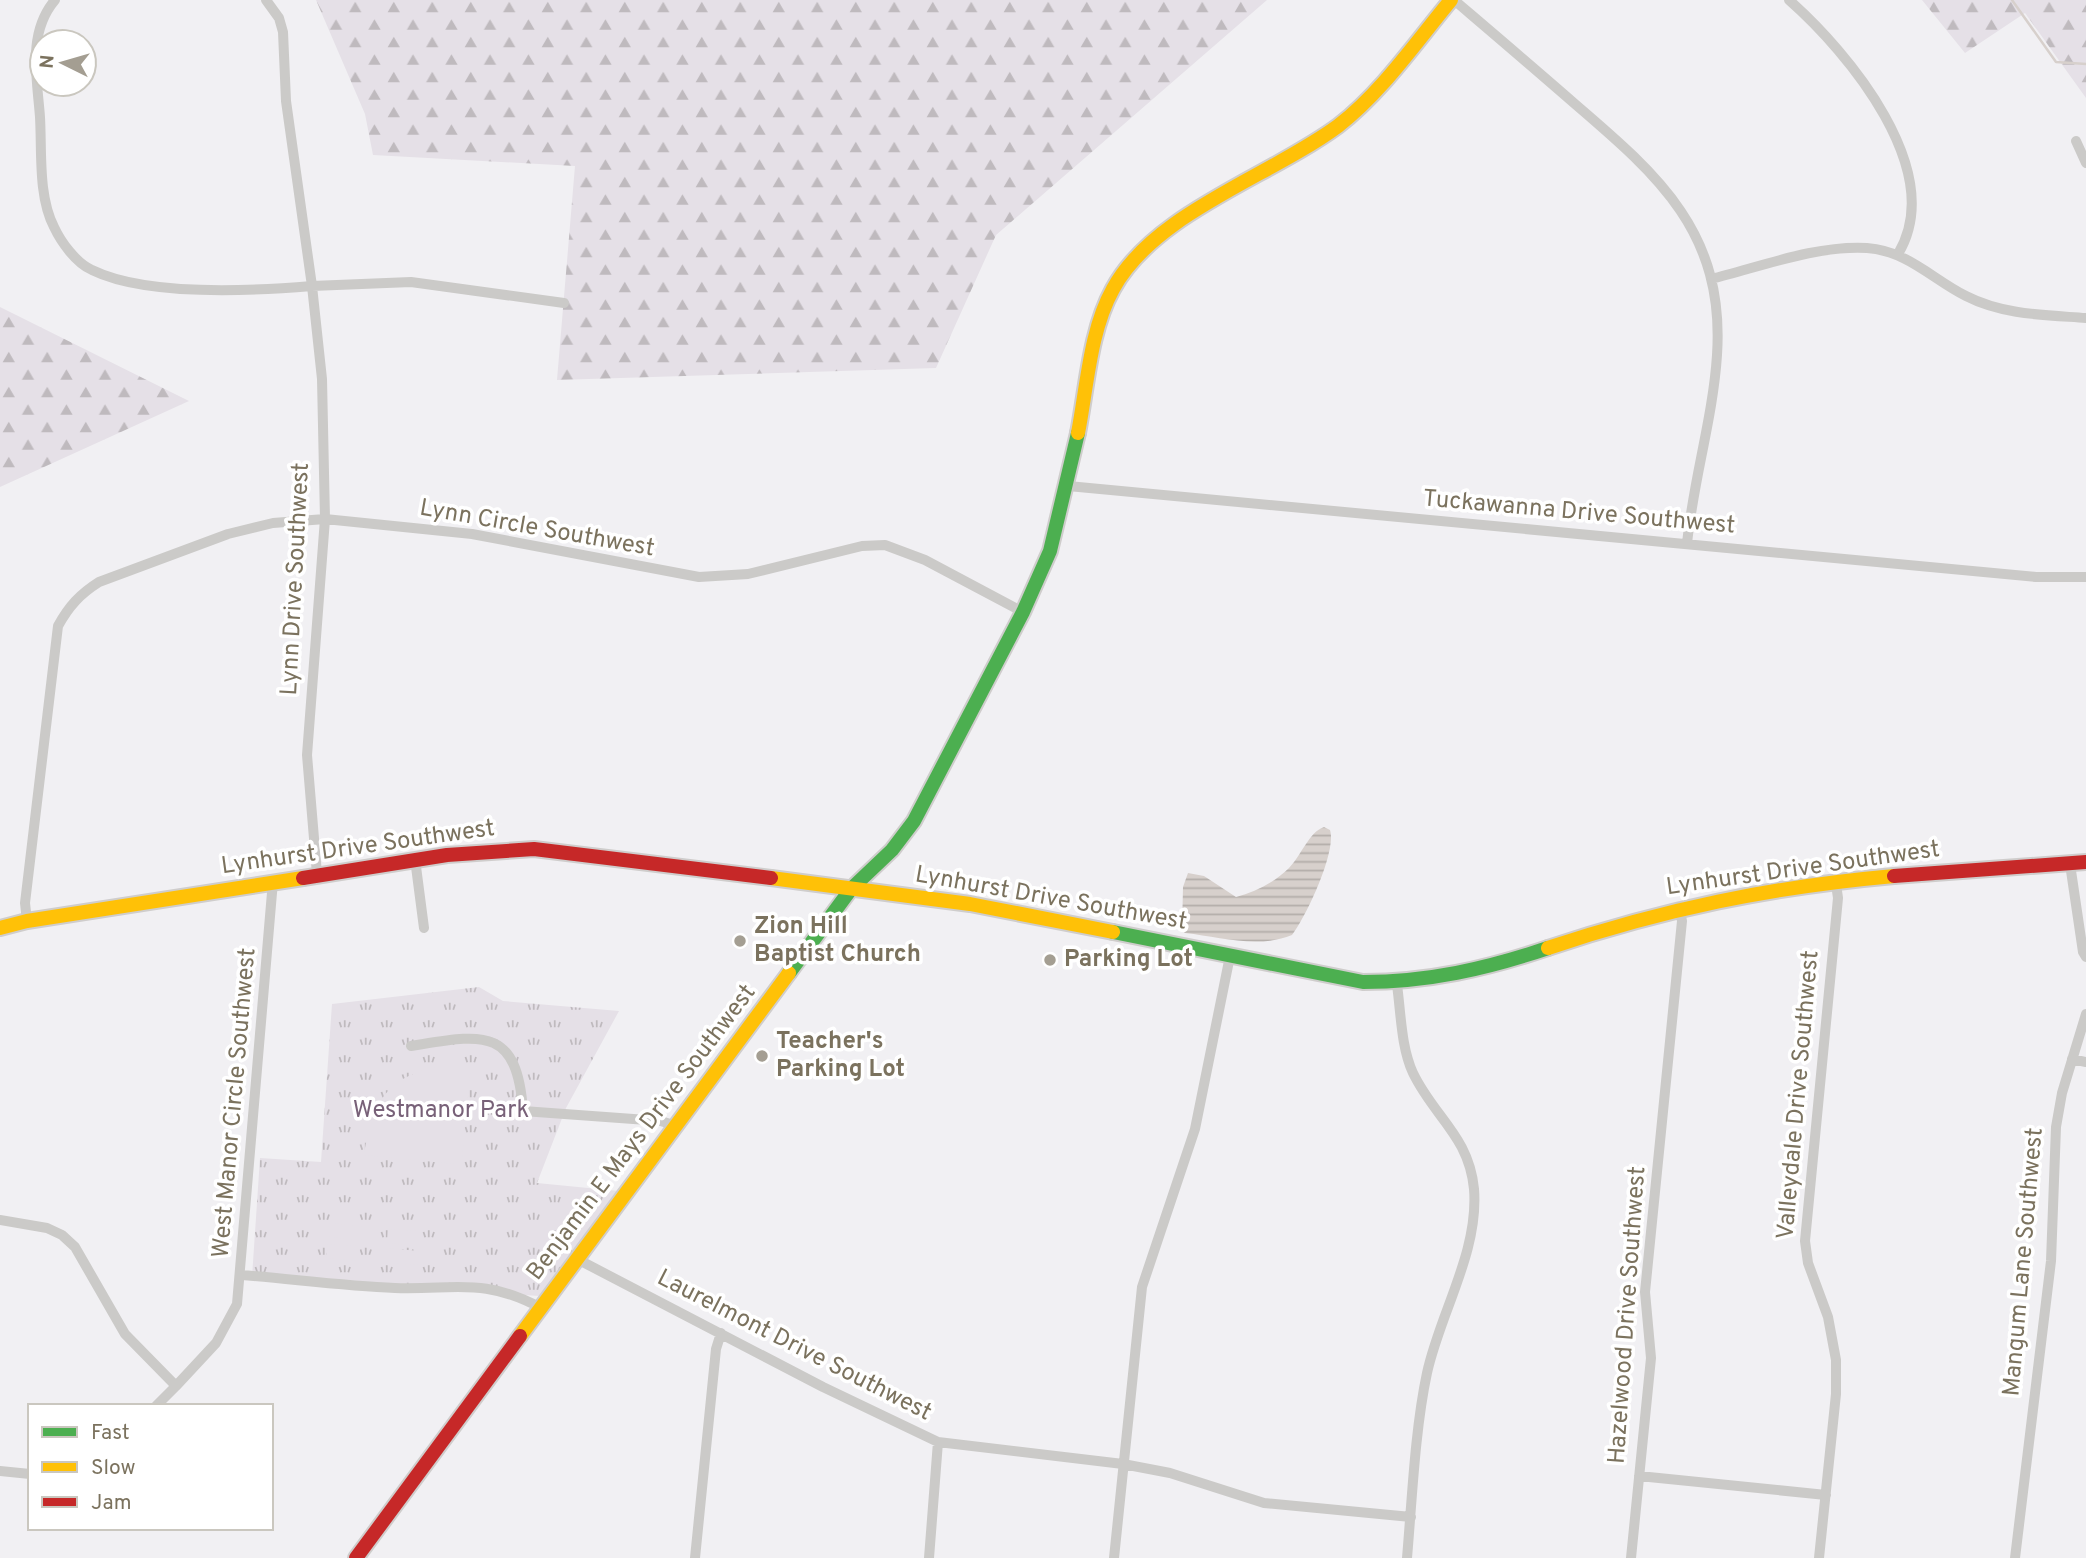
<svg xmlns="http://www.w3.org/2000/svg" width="2086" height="1558" viewBox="0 0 2086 1558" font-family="Overpass,sans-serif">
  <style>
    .forest { fill: url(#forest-firs) }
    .park { fill: url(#park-tufts) }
    .pitch { fill: #e5e0e7 }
    .water { fill: url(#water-rules) }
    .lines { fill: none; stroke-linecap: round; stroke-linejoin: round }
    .stream { stroke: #d7d0cc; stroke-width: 2.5 }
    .fast-casing { stroke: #cfcdcc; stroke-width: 18 }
    .slow-casing { stroke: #cfcdcc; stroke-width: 18 }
    .jam-casing { stroke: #cfcdcc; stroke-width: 18 }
    .street { stroke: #cbcac8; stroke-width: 10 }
    .fast { stroke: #4caf50; stroke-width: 14 }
    .slow { stroke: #ffc107; stroke-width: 14 }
    .jam { stroke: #c62828; stroke-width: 14 }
    .poi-dot { fill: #a49e92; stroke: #fff; stroke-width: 2.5 }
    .labels { text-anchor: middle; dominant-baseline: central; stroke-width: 7; stroke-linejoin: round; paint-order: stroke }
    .street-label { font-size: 24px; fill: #7b725e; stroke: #fff }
    .poi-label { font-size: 24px; font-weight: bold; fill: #7b725e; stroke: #fff; text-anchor: start }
    .park-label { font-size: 24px; fill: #786178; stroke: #fff }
  </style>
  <defs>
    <pattern id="forest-firs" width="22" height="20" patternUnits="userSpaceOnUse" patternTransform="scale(1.75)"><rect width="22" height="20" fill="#e5e0e7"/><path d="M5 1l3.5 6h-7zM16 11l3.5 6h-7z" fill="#bfbabe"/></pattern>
    <pattern id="park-tufts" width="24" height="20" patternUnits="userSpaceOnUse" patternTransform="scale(1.75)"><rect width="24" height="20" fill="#e5e0e7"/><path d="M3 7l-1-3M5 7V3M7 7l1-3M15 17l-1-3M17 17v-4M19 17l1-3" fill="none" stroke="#bfbabe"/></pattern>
    <pattern id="water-rules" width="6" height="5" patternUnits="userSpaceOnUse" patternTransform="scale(1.75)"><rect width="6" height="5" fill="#d7d0cc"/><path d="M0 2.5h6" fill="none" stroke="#b3ada9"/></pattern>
  </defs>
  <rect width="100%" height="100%" fill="#f1f0f3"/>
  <path class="forest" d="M316,0H1267L996,235L936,368L557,380L575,166L373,155L365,114Z
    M1922,0H2086V98L2025,13L1965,53Z
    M0,307L189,401L0,487Z"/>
  <path class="park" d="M479,987L503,1001L619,1011L566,1108L537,1183L619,1191L540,1296L252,1277L260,1158L321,1162L332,1004Z"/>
  <path class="pitch" d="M451,1064L471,1065L462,1159L455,1164L364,1155C374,1095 390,1074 451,1064Z
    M330,1223L362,1226L361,1240L329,1237Z
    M388,1229L420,1231L419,1246L387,1243Z
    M328,1244L360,1246L359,1261L326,1258Z
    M386,1248L419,1251L417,1265L385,1263Z"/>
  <path class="water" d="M1324,827L1330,830C1337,851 1306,917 1292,935C1258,949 1220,937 1185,933L1182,930L1183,887L1188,873L1204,876L1236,897C1255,892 1275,882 1289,868C1301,856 1309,832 1324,827Z"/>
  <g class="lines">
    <path class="stream" d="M2012,0L2056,62L2086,64"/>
    <g class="fast-casing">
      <path id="fast" d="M1113,932L1363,982C1428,982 1486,969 1548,948
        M789,973L851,889L892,850L914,821L1023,612L1050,551L1078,433"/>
    </g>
    <g class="slow-casing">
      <path id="slow" d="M1078,433C1087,387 1090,330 1113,289C1154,213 1269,177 1338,126C1382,92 1416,42 1451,0
        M771,878L970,904L1113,932
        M0,928L27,921L303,878
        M1548,948C1664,909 1771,887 1894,876
        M520,1336L789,973"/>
    </g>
    <g class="jam-casing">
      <path id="jam" d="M1894,876L2086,862
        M303,878L447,855L534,849L771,878
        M356,1558L520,1336"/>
    </g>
    <path class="street" d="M55,0C27,33 37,77 40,117C42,152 38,196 54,227C61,242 76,263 92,270C147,297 252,291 312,286L286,101L283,32L279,18L266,0
      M1454,0C1495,35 1535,69 1575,104C1659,176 1725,233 1717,355C1713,418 1693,481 1687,544
      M1789,0C1848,52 1948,171 1898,254
      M2076,141L2086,163
      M1711,279C1760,267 1816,245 1867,248C1908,251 1932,279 1966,296C2003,315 2045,315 2086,318
      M1068,486L2036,577H2086
      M415,859L424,928
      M2070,864L2083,952L2086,957
      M317,874L307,755L325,519L322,379L312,286L411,282L564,303
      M27,921L25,903L58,626C69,606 80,594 99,582L228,534L273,523L325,519L472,534L699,577L748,574L862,546L885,545L925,560L1023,612
      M1397,985C1401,1013 1401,1047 1413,1073C1434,1117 1469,1136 1474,1189C1479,1252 1440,1313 1427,1373C1415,1429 1412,1500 1407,1558
      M411,1046C480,1035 517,1024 523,1111L661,1121L676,1126
      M2072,1059L2086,1062
      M0,1220L47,1228L62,1235L75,1247L125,1334L176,1386L156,1406
      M577,1259L823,1387L938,1442L1123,1464L1170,1473L1264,1503L1411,1517
      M241,1275C292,1279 344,1286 395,1288C456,1290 483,1277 541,1308
      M176,1386L216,1343L237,1304L273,881
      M0,1471L30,1474
      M1639,1476L1826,1495
      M695,1558L716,1349L721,1333
      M929,1558L938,1442
      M1114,1558L1142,1287L1195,1129L1230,956
      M1631,1558L1651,1358L1645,1292L1682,921L1679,907
      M1819,1558L1836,1394V1360L1828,1317L1808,1263L1805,1241L1838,898L1836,884
      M2015,1558L2051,1261L2056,1127L2062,1093L2086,1014"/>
    <use href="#fast" class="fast"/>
    <use href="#slow" class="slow"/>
    <use href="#jam" class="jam"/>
  </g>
  <g class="poi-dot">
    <circle cx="740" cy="941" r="7"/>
    <circle cx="1050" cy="960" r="7"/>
    <circle cx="762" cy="1056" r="7"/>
  </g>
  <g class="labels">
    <g class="street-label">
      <text transform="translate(1579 513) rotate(5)">Tuckawanna Drive Southwest</text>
      <text transform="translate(537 529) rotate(10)">Lynn Circle Southwest</text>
      <text transform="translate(296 579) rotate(-87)">Lynn Drive Southwest</text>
      <text transform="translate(358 848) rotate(-8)">Lynhurst Drive Southwest</text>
      <text transform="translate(1803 869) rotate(-8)">Lynhurst Drive Southwest</text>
      <text transform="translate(1051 899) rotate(10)">Lynhurst Drive Southwest</text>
      <text transform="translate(1799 1095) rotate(-85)">Valleydale Drive Southwest</text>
      <text transform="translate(235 1103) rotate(-85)">West Manor Circle Southwest</text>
      <text transform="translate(642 1133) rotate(-53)">Benjamin E Mays Drive Southwest</text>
      <text transform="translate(2024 1262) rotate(-85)">Mangum Lane Southwest</text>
      <text transform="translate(1628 1315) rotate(-86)">Hazelwood Drive Southwest</text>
      <text transform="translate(794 1346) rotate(27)">Laurelmont Drive Southwest</text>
    </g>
    <g class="poi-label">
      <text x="754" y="927">Zion Hill<tspan x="754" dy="28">Baptist Church</tspan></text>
      <text x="1064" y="960">Parking Lot</text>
      <text x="776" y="1042">Teacher's<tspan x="776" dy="28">Parking Lot</tspan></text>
    </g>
    <g class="park-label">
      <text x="441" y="1111">Westmanor Park</text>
    </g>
  </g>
  <rect x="28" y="1404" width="245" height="126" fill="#ffffff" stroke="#cac7bf" stroke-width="2"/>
  <rect x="42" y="1427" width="35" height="10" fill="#4caf50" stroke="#cac7bf" stroke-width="2"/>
  <text x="91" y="1439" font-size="21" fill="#7b725e">Fast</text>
  <rect x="42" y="1462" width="35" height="10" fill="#ffc107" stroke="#cac7bf" stroke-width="2"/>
  <text x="91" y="1474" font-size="21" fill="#7b725e">Slow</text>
  <rect x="42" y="1497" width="35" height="10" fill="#c62828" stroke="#cac7bf" stroke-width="2"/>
  <text x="91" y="1509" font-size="21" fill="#7b725e">Jam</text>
  <g transform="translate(63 63) rotate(275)"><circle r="33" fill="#ffffff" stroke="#cac7bf" stroke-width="2"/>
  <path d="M0-5L12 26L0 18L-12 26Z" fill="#a49e92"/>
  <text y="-10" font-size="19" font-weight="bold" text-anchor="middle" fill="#7b725e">N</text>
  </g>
</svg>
